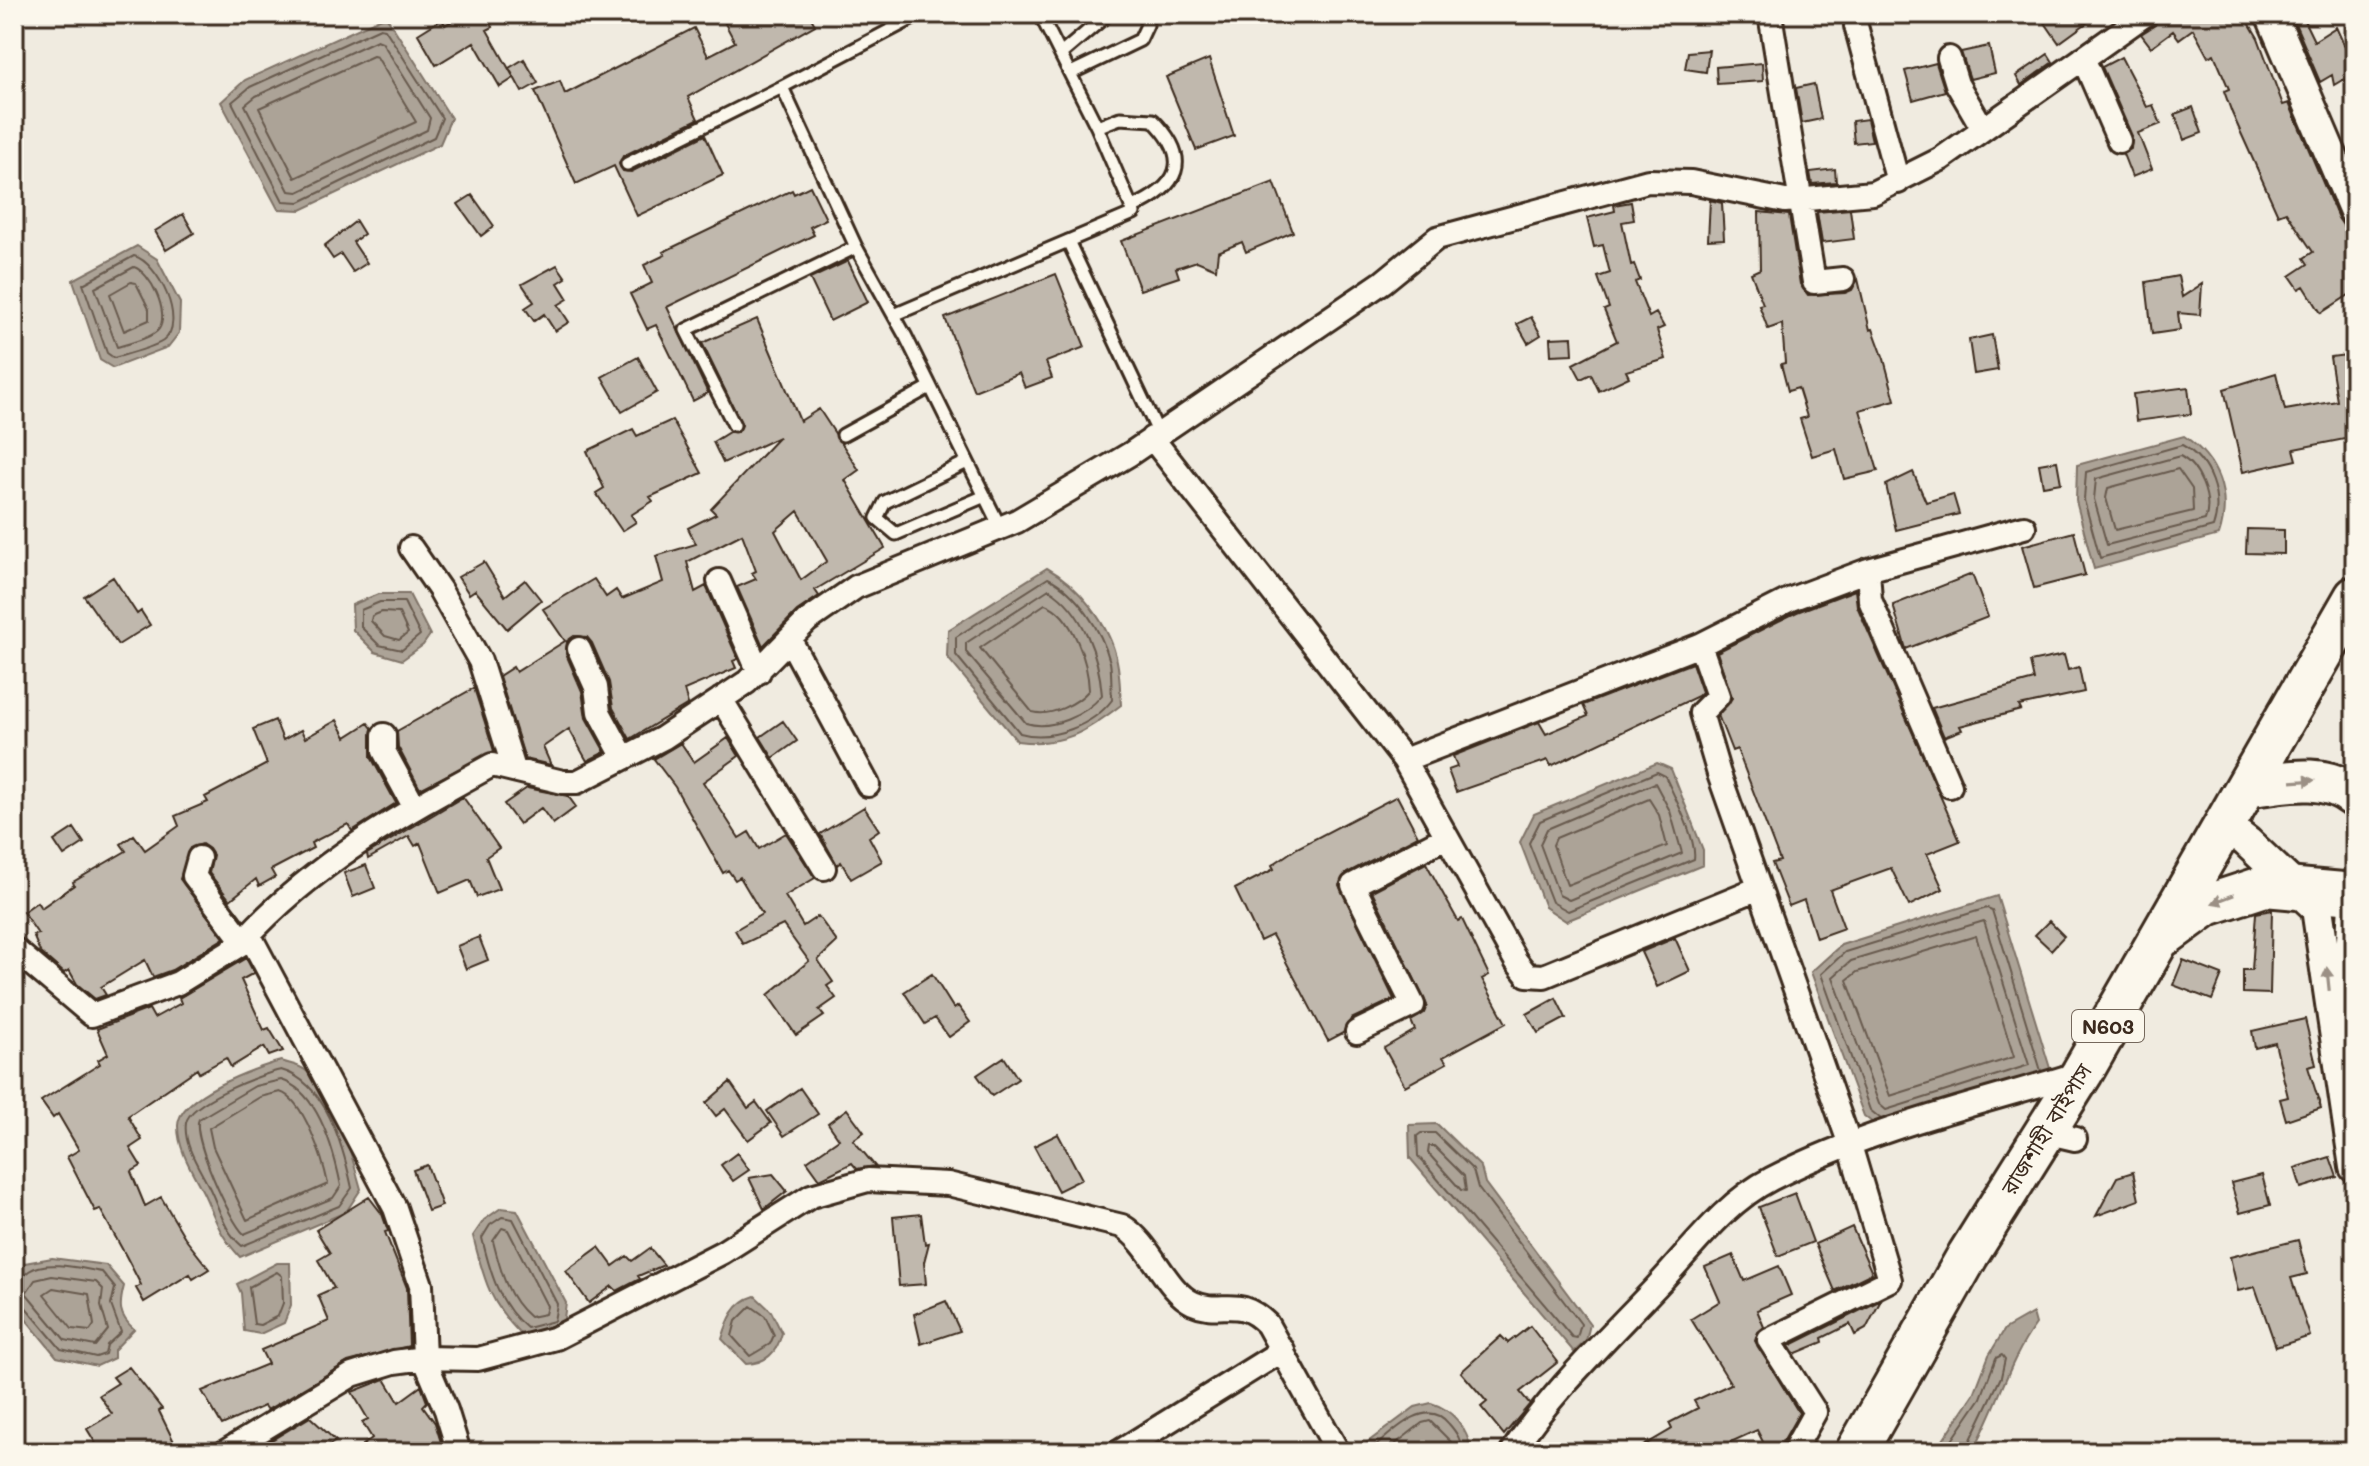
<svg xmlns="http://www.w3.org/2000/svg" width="2369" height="1466" viewBox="0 0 2369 1466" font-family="Mali,'Noto Sans Bengali',sans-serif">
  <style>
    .water { fill: #aca397; stroke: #7f7367; stroke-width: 2 }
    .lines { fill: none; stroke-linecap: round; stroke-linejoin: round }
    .shore { stroke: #685a4e; stroke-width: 2 }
    .building { fill: #c0b8ad; stroke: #3b2a1e; stroke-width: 2; fill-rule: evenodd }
    .lane-casing { stroke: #3b2a1e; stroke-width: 17 }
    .street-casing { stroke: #3b2a1e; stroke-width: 28 }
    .secondary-casing { stroke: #3b2a1e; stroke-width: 36 }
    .highway-casing { stroke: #3b2a1e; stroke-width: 46 }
    .lane { stroke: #fbf7ec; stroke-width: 11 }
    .street { stroke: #fbf7ec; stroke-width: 22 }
    .secondary { stroke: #fbf7ec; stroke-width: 30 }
    .highway { stroke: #fbf7ec; stroke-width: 40 }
    .oneway { fill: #9b9085 }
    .labels { text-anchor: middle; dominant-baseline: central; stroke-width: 8; stroke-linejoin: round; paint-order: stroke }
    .shield { fill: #fbf7ec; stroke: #75685c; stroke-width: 2 }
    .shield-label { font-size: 20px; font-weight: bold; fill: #3b2a1e }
    .street-label { font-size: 22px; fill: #3b2a1e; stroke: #fbf7ec }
  </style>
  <rect width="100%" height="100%" fill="#f0ebe0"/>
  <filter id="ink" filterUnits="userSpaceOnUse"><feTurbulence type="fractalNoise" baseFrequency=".0125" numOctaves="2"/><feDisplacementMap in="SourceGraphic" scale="16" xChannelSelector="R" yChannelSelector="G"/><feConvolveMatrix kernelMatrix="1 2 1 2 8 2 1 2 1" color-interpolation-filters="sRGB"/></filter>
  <g filter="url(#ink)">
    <path class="water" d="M386,16L451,118L440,144L301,210L278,209L221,102L245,80Z
      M137,246L157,259L180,303L179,333L168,347L113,368L100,360L73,280Z
      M2184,436C2218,459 2232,495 2219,535L2094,569L2076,501L2077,465Z
      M1047,568C1078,585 1110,625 1117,661C1120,675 1120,691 1121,705C1086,732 1063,747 1017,741L947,657L948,630Z
      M378,594H409L430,635L423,645L402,660L375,652L353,630L352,605Z
      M1657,763L1671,769L1703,850V865L1566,921L1545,907L1520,842L1534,814Z
      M1997,896L2053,1078L1883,1131L1864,1116L1811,972L1841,945Z
      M281,1061C289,1064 299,1065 305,1070C336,1091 351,1154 361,1189L346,1212L240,1257C218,1233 217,1222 204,1194C193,1172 178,1151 178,1126C177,1096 257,1067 281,1061Z
      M1437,1124L1481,1167L1485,1183L1590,1324L1586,1341L1574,1352L1410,1158L1409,1125Z
      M501,1208L517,1210L566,1303L563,1326L524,1337C490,1305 484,1280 473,1236L484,1220Z
      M52,1258L106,1265L124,1286C119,1305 118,1315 134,1329L114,1350V1358L97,1366L57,1357L14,1305V1280L25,1263Z
      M277,1263H290L291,1305L284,1323L260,1334L244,1331L241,1293L237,1284Z
      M755,1296L771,1311L782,1333C777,1353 766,1363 746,1364L722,1339C728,1320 734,1302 755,1296Z
      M2033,1313L2036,1324C2007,1363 1997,1410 1972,1452H1935L1974,1394L1989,1355L2005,1329Z
      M1431,1403C1454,1410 1467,1429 1472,1452H1361V1447L1415,1407Z"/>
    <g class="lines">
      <path class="shore" d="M380,28L385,29L442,118L434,137L300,202L283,201L232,102L250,87Z
        M377,40L382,42L430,118L427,130L298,192L289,191L245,105L256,96Z
        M373,56L377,57L416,122L295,178L259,108Z
        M134,256C158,262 188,323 163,341C150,349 128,354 114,358L107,353L83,284Z
        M134,267C150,272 170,312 159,329C153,338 127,344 117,347L95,288Z
        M131,282L136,283L149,309V320L124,331L110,294Z
        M2182,445C2210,460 2223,498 2213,527L2100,558L2084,500L2086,472Z
        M2180,456C2199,466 2213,499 2205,520L2107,545L2094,499L2096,479Z
        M2178,469L2192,489L2193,511L2115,530L2106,498L2108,488Z
        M1048,578C1077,592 1102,631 1110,662C1112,674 1111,688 1112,700C1093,725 1052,742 1020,733L956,655V637Z
        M1049,589C1084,611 1099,657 1102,695C1086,715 1051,731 1026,723L966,652V643Z
        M380,602H404L420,635L402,650L379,645L361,627V610Z
        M1045,604C1073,614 1088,663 1089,690C1077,704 1051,717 1032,712L980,648Z
        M382,612L399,613L408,633L399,640L385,636L371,621L372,616Z
        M1657,772L1665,776C1674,796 1697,839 1694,859L1568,911L1552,902L1529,843L1540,821Z
        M1655,783L1670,811L1682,853L1569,900L1559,895L1540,844L1547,829Z
        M1649,799L1659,815L1667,846L1567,885L1553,845L1556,838Z
        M1984,921L2029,1065L1886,1110L1879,1104L1833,977L1851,961Z
        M1976,936L2014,1057L1890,1096L1847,980L1857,972Z
        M281,1070C326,1082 343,1146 352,1188L339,1206L242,1246C223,1230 220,1209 209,1187C200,1169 183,1145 186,1123C189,1102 261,1074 281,1070Z
        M281,1080C318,1091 334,1151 341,1186L333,1198L244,1234C230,1222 191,1135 199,1119L255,1086Z
        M280,1092C304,1099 323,1160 328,1184L247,1220L213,1147L209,1128L260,1097Z
        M1881,1119L1870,1110L1821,974L1845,952L1987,908L1992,910L2041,1071
        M1421,1133H1435L1473,1170L1478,1188L1581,1324L1577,1338L1572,1337L1418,1156L1417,1136Z
        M1429,1146H1434L1464,1176L1466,1191L1461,1190L1428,1153Z
        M502,1217L513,1219L557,1304L554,1321L527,1328C499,1305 490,1272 482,1238L490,1225Z
        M502,1228L508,1230L547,1306L545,1314L530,1317C507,1298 500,1269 493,1241Z
        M277,1272L282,1276L283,1303L278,1316L260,1325L254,1324L249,1287Z
        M52,1276L96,1282L103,1289L101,1306L108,1330L95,1346L65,1340L26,1293L35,1280Z
        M14,1282C24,1280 22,1276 29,1271C47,1259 83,1269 102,1272L115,1288L111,1305L121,1332L107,1345L105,1354L96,1357L61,1349L23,1304L14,1301
        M53,1288L89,1294L94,1325L90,1331L72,1329L44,1294Z
        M751,1306L765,1316L774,1335L770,1344L750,1356L732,1336L736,1321Z
        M1369,1452C1389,1435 1426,1394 1449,1424C1457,1433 1461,1440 1463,1452
        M1385,1452L1422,1423L1430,1421L1451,1442L1453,1452
        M1944,1452L1981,1398L1996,1358L2002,1355L2005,1359L2001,1377L1965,1452"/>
    </g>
    <path class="building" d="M465,14H486L493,27L487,30L514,78L500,87L474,42L436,65L418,34L442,19L445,25Z
      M720,14H809L815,25L688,97L698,119L623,156L619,164L623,171L631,172L705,135L723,175L637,216L614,166L576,184L535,91L560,81L565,94L694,28L708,56L735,42Z
      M2039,14H2099L2059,43Z
      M2160,14H2244L2258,38L2283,105L2289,103L2338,218L2355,243V291L2321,313L2304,286L2299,289L2290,276L2308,264L2304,258L2313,252L2286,212L2278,215L2232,113L2224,91L2229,89L2214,54L2208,57L2193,29L2179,39L2173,31L2151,47L2141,34L2155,25Z
      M2291,14H2301L2314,41L2336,27L2355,69V92L2344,79L2334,85L2332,75L2320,82Z
      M1989,46L1995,73L1970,79L1961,52Z
      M1709,50L1706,72L1685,69L1688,52Z
      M2048,54L2053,62L2021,85L2016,76Z
      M2121,57L2147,107L2153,105L2161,124L2138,133L2152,169L2132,177L2123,154L2131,149L2132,136L2102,67Z
      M524,59L538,83L522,92L509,68Z
      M1209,59L1234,136L1196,150L1166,77Z
      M1762,63L1763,81L1717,84L1716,67Z
      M1936,63L1945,91L1913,100L1905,71Z
      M1814,84L1821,119L1802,123L1796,88Z
      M2193,107L2202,133L2184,140L2175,114Z
      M1867,119L1872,141L1854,143L1852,121Z
      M1835,169L1836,182L1812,184L1810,172Z
      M1274,182L1293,232L1246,252L1242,242L1218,252L1216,269L1197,261L1176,268L1179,277L1140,290L1121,241Z
      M810,186L826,219L810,227L814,235L667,307L708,393L693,401L656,325L647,329L630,294L652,283L644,265L665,255L663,252L792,190L794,194Z
      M472,195L494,226L481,236L458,204Z
      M1710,200L1722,203L1724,239L1708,240Z
      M1631,202L1634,220L1622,222L1631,265L1634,264L1640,280L1635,282L1649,317L1656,313L1664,327L1657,330L1666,359L1626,371L1629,377L1599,391L1591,374L1581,379L1573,364L1617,341L1604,310L1609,308L1598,277L1610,273L1603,245L1594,247L1587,218L1615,211L1614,205Z
      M1850,209L1854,239L1822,243L1817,212Z
      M1759,212L1789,215L1800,284L1808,295L1845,293L1852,290L1858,279L1870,330L1873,329L1884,359L1895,400L1860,410L1878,471L1844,479L1836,449L1812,456L1800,419L1807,417L1798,388L1788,391L1781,364L1785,363L1782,324L1768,329L1759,305L1763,304L1751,273L1760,269Z
      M183,214L194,233L166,250L155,231Z
      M356,221L364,234L353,242L367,263L353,272L341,254L333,259L324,246Z
      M848,261L868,302L830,321L810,279Z
      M557,265L566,278L558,283L568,299L558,305L569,322L555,331L544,314L534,321L525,308L534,302L522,284Z
      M1056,274L1085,347L1046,362L1052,378L1025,388L1019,373L974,391L945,318Z
      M2178,276L2182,297L2202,284L2200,315L2178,313L2180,330L2152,334L2146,282Z
      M1531,317L1541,335L1528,343L1517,324Z
      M757,319L800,421L819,409L859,470L845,480L885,548L815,590L819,596L797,611L763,646L737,587L756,579L752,573L756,571L742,534L687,562L695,592L706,586L738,659L733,661L736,668L684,690L688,704L630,739L613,708L609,682L592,643L587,637L574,636L567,641L566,654L582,691L586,718L605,752L587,761L569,729L543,747L551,765L525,759L499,676L513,667L516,672L565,641L543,609L594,579L606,597L616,590L622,599L663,582L656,556L696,544L688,528L716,514L711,509L779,437L723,463L713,442L729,432H738L742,425L702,343ZM798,511L827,561L801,580L775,531Z
      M1992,335L1998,370L1974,374L1969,340Z
      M1572,337L1573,354L1551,355L1550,338Z
      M2355,354V437L2294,449L2297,460L2243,472L2224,389L2276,373L2285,410L2337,401L2330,357Z
      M638,357L657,392L622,412L602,377Z
      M2188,387L2191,414L2136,421L2133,394Z
      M672,420L702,473L650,497L653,501L631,515L636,522L622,531L596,493L604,488L587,451L633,429L637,436Z
      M2057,461L2061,483L2043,486L2039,464Z
      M1913,472L1926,502L1953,494L1959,514L1896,530L1886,485Z
      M2247,529L2284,530V554L2246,553Z
      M2074,532L2085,575L2034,588L2022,546Z
      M484,562L505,596L525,580L541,600L507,629L475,590L469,594L458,577Z
      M1972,574L1988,617L1906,649L1893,605Z
      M113,577L137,614L141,611L150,625L118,645L84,596Z
      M1855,590L1857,606L1960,841L1927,854L1943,889L1909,906L1891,868L1830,890L1844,928L1816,938L1804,900L1789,906L1772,863L1780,861L1737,749L1732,751L1718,715L1732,698L1717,652L1797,612Z
      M2064,655L2068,670L2079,667L2084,692L2019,706L2021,710L1960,726L1962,730L1944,737L1932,708L2034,680L2030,662Z
      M1692,663L1702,692L1698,696L1551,766L1548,760L1456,792L1448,770L1457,767L1453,756L1539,722L1546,734L1588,716L1583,705Z
      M474,688L494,751L420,789L398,747L397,731Z
      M275,720L283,740L301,730L305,738L337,720L346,737L368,723L372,728L371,757L396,803L352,831L348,824L311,843L313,848L271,870L275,877L259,886L256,879L230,900L209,873L213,855L209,849L202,844L190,848L180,879L224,938L172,970L153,977L145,960L101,987L106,995L95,999L77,984L69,970L64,973L40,952L33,935L38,934L23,912L37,902L41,908L74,885L73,882L126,851L121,844L134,835L145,850L179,826L175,816L208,802L205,797L267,764L253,729Z
      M783,721L797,741L773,758L760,737Z
      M728,738L739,756L703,782L739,838L749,832L759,849L786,833L815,878L785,896L803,926L818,916L837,942L818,960L833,982L827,986L836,998L819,1010L824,1016L796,1035L768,995L809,961L783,925L743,944L735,930L762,914L740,877L735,880L728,870L723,873L675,787L654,759L681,743L694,762Z
      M527,788L568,796L576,807L553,824L541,808L519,824L504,804Z
      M1397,796L1418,836L1347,873L1339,885L1394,999L1351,1019L1343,1033L1328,1041L1272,935L1260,941L1235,889L1274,869L1272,865L1297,848Z
      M463,797L499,848L486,857L499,889L477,897L470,880L440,893L420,843L415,846L409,836L368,859L367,854Z
      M864,807L879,830L869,837L882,861L851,879L841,862L837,865L820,834Z
      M74,828L84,843L64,856L54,841Z
      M1426,863L1458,921L1462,919L1489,975L1482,979L1506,1023L1443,1057L1447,1063L1405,1086L1384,1048L1415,1030L1411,1021L1424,1013L1427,1005L1372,891Z
      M366,865L375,888L353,897L344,873Z
      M2272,910L2270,994L2243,993V970H2252L2256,913Z
      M2049,921L2064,936L2051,950L2035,935Z
      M479,937L488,960L466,969L457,946Z
      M1675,938L1690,971L1657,987L1641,952Z
      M246,958L254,973L241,980L264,1030L269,1028L283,1051L269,1056L264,1047L231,1067L226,1058L199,1073L197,1069L128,1116L142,1140L130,1148L141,1166L131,1172L145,1206L161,1197L187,1241L209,1269L193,1279L190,1274L144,1302L136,1288L141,1285L126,1256L100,1209L95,1211L67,1157L79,1150L58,1114L53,1118L41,1101L100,1064L98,1060L108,1054L97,1029L149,1009L154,1018L181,1003L179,998Z
      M2183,960L2222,975L2212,1000L2173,985Z
      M932,974L954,1009L958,1006L970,1022L949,1037L935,1018L925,1024L904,992Z
      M1556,998L1566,1018L1538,1033L1527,1014Z
      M2305,1019L2316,1065L2308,1067L2321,1108L2286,1120L2280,1099L2288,1097L2275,1043L2255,1048L2252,1031Z
      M1004,1057L1018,1079L992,1096L977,1075Z
      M730,1082L748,1108L756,1102L771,1123L748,1140L725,1109L716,1116L706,1103Z
      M800,1088L818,1114L784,1136L767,1111Z
      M847,1109L864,1132L853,1140L875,1166L857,1169L852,1163L820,1179L807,1161L839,1139L828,1123Z
      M1058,1134L1082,1179L1058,1191L1034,1146Z
      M737,1153L749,1170L733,1181L721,1165Z
      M2330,1157L2337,1177L2301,1188L2295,1168Z
      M427,1165L442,1206L428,1211L413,1170Z
      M2133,1172L2139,1200L2096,1216L2117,1177Z
      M773,1174L787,1191L764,1209L749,1178Z
      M2262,1175L2270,1205L2240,1213L2231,1183Z
      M1795,1193L1813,1242L1778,1256L1759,1207Z
      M369,1197L382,1214L388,1231L385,1232L407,1288L409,1346L348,1362L267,1410L264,1406L222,1425L202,1391L268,1364L261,1350L329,1321L318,1295L334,1288L318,1260L330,1253L316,1230Z
      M921,1214L925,1244L929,1243L924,1262L926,1284L899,1286L893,1217Z
      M1852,1227L1872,1273L1835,1291L1815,1244Z
      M2298,1240L2307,1274L2291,1278L2310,1336L2276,1347L2255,1287L2238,1291L2230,1257Z
      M599,1247L613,1266L627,1256L632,1261L650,1248L664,1265L638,1276L640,1279L617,1291L612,1286L589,1303L566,1271Z
      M1733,1255L1744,1281L1779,1266L1791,1295L1757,1310L1764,1327L1758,1332L1755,1341L1799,1413L1782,1443L1767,1450L1757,1430L1709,1452H1633L1672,1429L1669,1423L1698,1408L1694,1401L1731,1384L1691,1319L1720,1301L1705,1267Z
      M1881,1300L1866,1329L1855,1335L1850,1324L1822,1338L1823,1342L1794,1354L1789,1346Z
      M946,1301L960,1331L921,1344L914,1314Z
      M1530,1326L1558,1362L1520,1392L1530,1404L1504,1435L1481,1407L1487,1402L1461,1372L1501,1336L1508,1343Z
      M129,1367L162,1409L159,1411L179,1452H101L87,1429L112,1414L99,1395L118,1383L113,1377Z
      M385,1379L399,1402L421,1386L427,1402L423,1406L435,1423L444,1452H354L372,1438L362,1422L368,1419L352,1392Z
      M310,1417L336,1441L317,1452H252Z"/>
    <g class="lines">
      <g class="lane-casing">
        <path id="lane" d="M1061,54L1108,14
          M1071,73L1140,40L1147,25L1144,14
          M782,87L921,14
          M1097,127L1120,118L1153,120C1193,160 1179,187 1131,208
          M627,164L782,87L856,247
          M1068,241L1159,434
          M894,315L1134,213L1097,127L1040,14
          M734,425L686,330L856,247L906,337L1000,527
          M843,435L930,387
          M967,462L885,502L877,518L896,534L985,496"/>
      </g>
      <g class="street-casing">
        <path id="street" d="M1770,14L1814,282L1843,279
          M1856,26L1898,182
          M1949,58L1957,84L1982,127
          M2083,58L2119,141
          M1152,438L1404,760L1516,961L1527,975L1544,976L1759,888
          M411,548L440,590L480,661L514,769
          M719,581L759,672
          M790,640L868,785
          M1700,645L1718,696L1701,713L1719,774L1849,1142L1890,1280L1769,1340L1815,1412L1793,1452
          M579,649L596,687L599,712L624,758
          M721,699L824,868
          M384,735V751L415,808
          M1404,760L1700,645L1791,599L1868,570
          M1950,786L1870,600L1868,570L2024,527
          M199,858L194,876L243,941C315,862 399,816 492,765L563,782H577L663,738L747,682L807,621L856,587L1017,521L1130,454L1383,282L1437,238L1648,181L1691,182L1785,201L1873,193L1941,159L2146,14
          M14,949L92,1015L178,983L251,938L395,1208L421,1285L424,1358L394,1362L352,1375L225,1452
          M1357,1032L1413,1005L1353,885L1446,837
          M2045,1132L2075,1139
          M459,1452L446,1410L424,1358L478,1359L556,1338L723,1252L811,1196L868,1180L948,1184L1122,1226C1151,1243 1165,1290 1193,1303C1222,1316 1237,1294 1267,1324L1338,1452
          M1119,1452L1283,1350
          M1512,1452C1553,1390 1605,1341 1656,1287C1691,1250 1724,1203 1771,1179C1868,1129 1977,1104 2081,1073"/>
      </g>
      <g class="secondary-casing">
        <path id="secondary" d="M2271,14L2355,211
          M2225,825L2247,842L2317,908L2355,1167
          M2355,886L2351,959L2355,1033"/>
      </g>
      <g class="highway-casing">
        <path id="highway" d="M2246,787C2283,782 2324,771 2355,797
          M2167,934L2207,905L2265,886L2354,894
          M1856,1452L1968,1255L2082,1073L2355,597"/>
      </g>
      <use href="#lane" class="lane"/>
      <use href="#street" class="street"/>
      <use href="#secondary" class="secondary"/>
      <use href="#highway" class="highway"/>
    </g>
    <defs><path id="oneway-solid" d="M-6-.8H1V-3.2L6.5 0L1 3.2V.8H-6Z" transform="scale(2)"/></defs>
    <g class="oneway">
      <use href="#oneway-solid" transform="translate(2303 781) rotate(-4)"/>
      <use href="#oneway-solid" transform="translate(2223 899) rotate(159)"/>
      <use href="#oneway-solid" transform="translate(2328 979) rotate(-96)"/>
    </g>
  </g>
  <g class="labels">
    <rect class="shield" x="2072" y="1010" width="72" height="32" rx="6"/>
    <g class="shield-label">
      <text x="2108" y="1026">N603</text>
    </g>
    <g class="street-label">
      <text transform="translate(2046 1129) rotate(-58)">রাজশাহী বাইপাস</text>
    </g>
  </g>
  <rect width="2369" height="1466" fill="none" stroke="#fbf7ec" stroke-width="48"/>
  <rect x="24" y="24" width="2321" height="1418" fill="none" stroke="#3b2a1e" stroke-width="3" filter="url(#ink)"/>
</svg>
